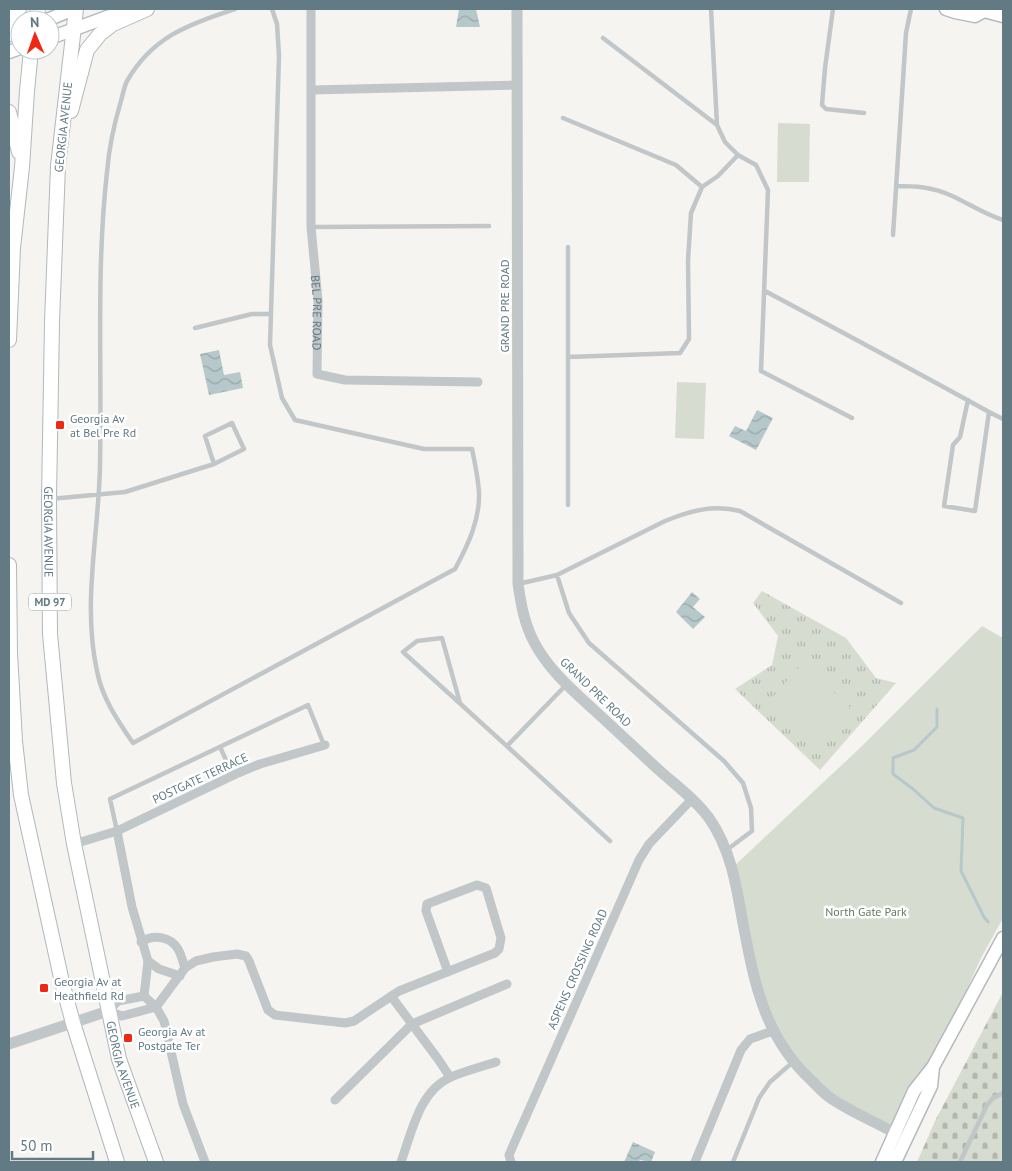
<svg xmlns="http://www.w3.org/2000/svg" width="1012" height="1171" viewBox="0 0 1012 1171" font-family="'PT Sans',sans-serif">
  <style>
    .grass { fill: url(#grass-tufts) }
    .cemetery { fill: url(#cemetery-stones) }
    .park { fill: #d7dcd1 }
    .water { fill: url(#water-waves) }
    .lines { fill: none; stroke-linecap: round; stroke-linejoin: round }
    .stream { stroke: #b7c8ca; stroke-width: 3 }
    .secondary-casing { stroke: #b3babd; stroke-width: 15 }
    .primary-casing { stroke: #b2b8bb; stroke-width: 16 }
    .service { stroke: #c1c6c9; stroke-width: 4.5 }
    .minor { stroke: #c1c6c9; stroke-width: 9 }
    .tertiary { stroke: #c1c6c9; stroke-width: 11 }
    .secondary { stroke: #fff; stroke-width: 12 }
    .primary { stroke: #fff; stroke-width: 14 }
    .poi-dot { fill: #f12714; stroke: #fff; stroke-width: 2 }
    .labels { text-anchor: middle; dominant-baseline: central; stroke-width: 5; stroke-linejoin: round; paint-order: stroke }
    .shield { fill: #fff; stroke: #90a2a9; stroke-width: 1 }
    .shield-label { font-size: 11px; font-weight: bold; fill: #617a84 }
    .street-label { font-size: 12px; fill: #617a84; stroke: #fff }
    .poi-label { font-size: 12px; fill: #617a84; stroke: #fff; text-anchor: start }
    .park-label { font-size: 12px; fill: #6a7a60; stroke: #fff }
  </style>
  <defs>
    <pattern id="grass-tufts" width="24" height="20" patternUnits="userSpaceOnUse" patternTransform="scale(1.25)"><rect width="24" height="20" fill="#d7dcd1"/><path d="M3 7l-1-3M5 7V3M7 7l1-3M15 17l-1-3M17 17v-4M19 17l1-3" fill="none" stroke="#b2b7af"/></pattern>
    <pattern id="cemetery-stones" width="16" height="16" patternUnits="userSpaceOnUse" patternTransform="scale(1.25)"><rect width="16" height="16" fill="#d7dcd1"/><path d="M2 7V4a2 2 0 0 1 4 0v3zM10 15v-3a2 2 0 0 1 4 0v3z" fill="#b2b7af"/></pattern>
    <pattern id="water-waves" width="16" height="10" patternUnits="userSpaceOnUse" patternTransform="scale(1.25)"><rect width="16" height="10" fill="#b7c8ca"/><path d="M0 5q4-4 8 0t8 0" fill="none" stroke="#98a7aa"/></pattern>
  </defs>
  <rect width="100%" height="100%" fill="#f5f4f0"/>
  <path class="grass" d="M762,591L846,638L876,678L896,683L820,770L735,689L772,665L778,636L753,603Z"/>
  <path class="cemetery" d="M1003,992V1162H917L936,1119Z"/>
  <path class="park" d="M778,123L810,124L809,182H777Z
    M677,382L706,383L704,439L675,438Z
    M982,626L1003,638V918L981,958L961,1002L930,1059L894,1132L829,1098L773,1031L732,868L862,746Z
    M802,664L850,707L817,744L769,701Z"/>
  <path class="water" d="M459,9H476L480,27H456Z
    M219,350L224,375L240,372L243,388L209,395L200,354Z
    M757,410L773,418L756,450L729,436L735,426L746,431Z
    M692,592L700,599L693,607L705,617L693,629L676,612Z
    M633,1142L655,1152L651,1162L640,1160L638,1162H624Z"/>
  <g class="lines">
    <path class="stream" d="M937,709V727L914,750L893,758V774L913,789L934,808L963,818L961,871L984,917L988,922"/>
    <g class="secondary-casing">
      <path id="secondary" d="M946,9L955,12L975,16L984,11L1003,16
        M47,20L74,9
        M9,35L20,30
        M50,38L129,9
        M9,52L20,48
        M882,1162L914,1091L933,1067L1003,938
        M895,1162L931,1086L933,1067"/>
    </g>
    <g class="primary-casing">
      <g id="primary">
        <path id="s2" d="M76,9L58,166L52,322L49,499L50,634L64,783L74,844L119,1059L156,1162"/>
        <path d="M36,20L38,9"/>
        <path d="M9,21L19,9"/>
        <path d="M71,111L87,50L100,34L113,24L147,9"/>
        <path d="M9,112L19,152"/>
        <path d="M9,340L13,248L22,167L27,91L31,50"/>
        <path d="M9,565L10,653L15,741L21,795L62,982L73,1023L117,1162"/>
      </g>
    </g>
    <path class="service" d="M235,9C188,25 153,36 127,81C124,87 123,94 121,101C114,124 109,148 107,172C96,270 102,367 100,465C99,533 82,603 97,671C102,698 118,721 133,743L455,569C468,545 480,520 479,492C478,478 475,463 472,449H424L295,420L282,398L270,345L279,56L277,24L272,9
      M711,9L717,125L725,142L738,155
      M833,9L825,68L822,105L826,109L864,113
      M603,38L717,125
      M563,118L676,165L702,187
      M896,186C915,186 932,187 950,195C968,203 984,214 1003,220
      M311,227L489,226
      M893,235L906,33L911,9
      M568,247V505
      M765,291C840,331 915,371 989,412L975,511L944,506L953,445L960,437L968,400
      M195,328L252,314H271
      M568,357L680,353L689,339L688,261L691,213L702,187L718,176L738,155L756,165L768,190L761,371L852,418
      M989,412L1003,419
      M50,499L125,492L214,464L244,449L232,423L205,436L214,464
      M557,575L569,613L589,643L724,761L743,783L751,808L752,831L728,849
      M518,584L557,575L665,521C690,511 713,504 740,511L901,603
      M460,703L442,638L417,641L403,652C472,714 541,777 610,841
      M508,745L566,685
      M220,747L233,775
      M117,831L110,799L308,705L324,745
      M733,1162L759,1098L770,1082L793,1062
      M960,1162L987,1105L993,1098L1003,1093"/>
    <g class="minor">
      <path id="s1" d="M311,9V227L318,300L317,374L345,380L478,382"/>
      <path d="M312,90L517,85"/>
      <path d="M117,831L132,907L148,961L144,996"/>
      <path d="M74,844L117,831L238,773L260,764L325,745"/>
      <path d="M141,942C153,934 170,936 178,949C181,954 183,962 185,968"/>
      <path d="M148,961L159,969L180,976"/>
      <path d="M144,996L118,1001L108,1011L122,1016L156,1007L185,968L196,961L213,957L237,954L246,956L249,961L268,1010L275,1015L345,1023L354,1021L399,991L495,953L499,949L501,938L486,888L477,885L427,904L426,911L448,972"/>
      <path d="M144,996L156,1007L164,1021L183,1104L205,1162"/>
      <path d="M391,996L438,1059L450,1077"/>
      <path d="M335,1100L412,1024L507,984"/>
      <path d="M401,1162C412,1132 419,1091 451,1077C465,1071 481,1067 496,1062"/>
      <path d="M511,1162L509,1155L639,860L649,844L692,799"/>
      <path d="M695,1162L741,1050L750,1039L773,1031"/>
    </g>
    <path class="tertiary" d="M517,9L518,584C521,604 524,623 534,642C548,669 571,689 593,709C616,730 638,751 660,771C677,786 696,800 709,818C730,848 736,883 742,918C754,981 763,1036 812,1081C818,1087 824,1094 832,1099C854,1114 879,1123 902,1137
      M9,1044L108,1011"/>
    <use href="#secondary" class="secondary"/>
    <use href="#primary" class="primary"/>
  </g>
  <g class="poi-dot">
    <rect x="55" y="420" width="10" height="10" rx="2.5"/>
    <rect x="39" y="983" width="10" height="10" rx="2.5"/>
    <rect x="123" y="1033" width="10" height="10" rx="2.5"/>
  </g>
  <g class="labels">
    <rect class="shield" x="29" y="593.5" width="42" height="17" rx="4"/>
    <g class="shield-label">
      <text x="50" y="602">MD 97</text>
    </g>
    <g class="street-label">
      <text transform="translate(63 127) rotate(-84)">GEORGIA AVENUE</text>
      <text transform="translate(504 306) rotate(-90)">GRAND PRE ROAD</text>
      <text stroke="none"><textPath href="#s1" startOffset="304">BEL PRE ROAD</textPath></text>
      <text stroke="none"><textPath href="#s2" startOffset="524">GEORGIA AVENUE</textPath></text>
      <text transform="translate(596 692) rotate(44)">GRAND PRE ROAD</text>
      <text transform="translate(200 778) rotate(-25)">POSTGATE TERRACE</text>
      <text transform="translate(577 969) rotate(-66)">ASPENS CROSSING ROAD</text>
      <text stroke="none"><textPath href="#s2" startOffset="1064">GEORGIA AVENUE</textPath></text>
    </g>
    <g class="poi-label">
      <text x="70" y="418">Georgia Av<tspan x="70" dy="14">at Bel Pre Rd</tspan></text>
      <text x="54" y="981">Georgia Av at<tspan x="54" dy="14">Heathfield Rd</tspan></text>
      <text x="138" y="1031">Georgia Av at<tspan x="138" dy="14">Postgate Ter</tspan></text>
    </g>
    <g class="park-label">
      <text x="866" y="911">North Gate Park</text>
    </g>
  </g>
  <rect width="1012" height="1171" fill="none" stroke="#617a84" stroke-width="20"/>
  <g transform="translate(35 35) rotate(358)"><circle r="24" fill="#ffffff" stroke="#c0cace"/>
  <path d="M0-4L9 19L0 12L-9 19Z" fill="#f12714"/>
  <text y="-8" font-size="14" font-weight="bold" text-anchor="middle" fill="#617a84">N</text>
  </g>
  <path d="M12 1151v8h81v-8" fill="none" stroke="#617a84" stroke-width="2.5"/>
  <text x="20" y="1151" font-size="15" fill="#617a84" stroke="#ffffff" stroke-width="4" paint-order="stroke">50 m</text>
</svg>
